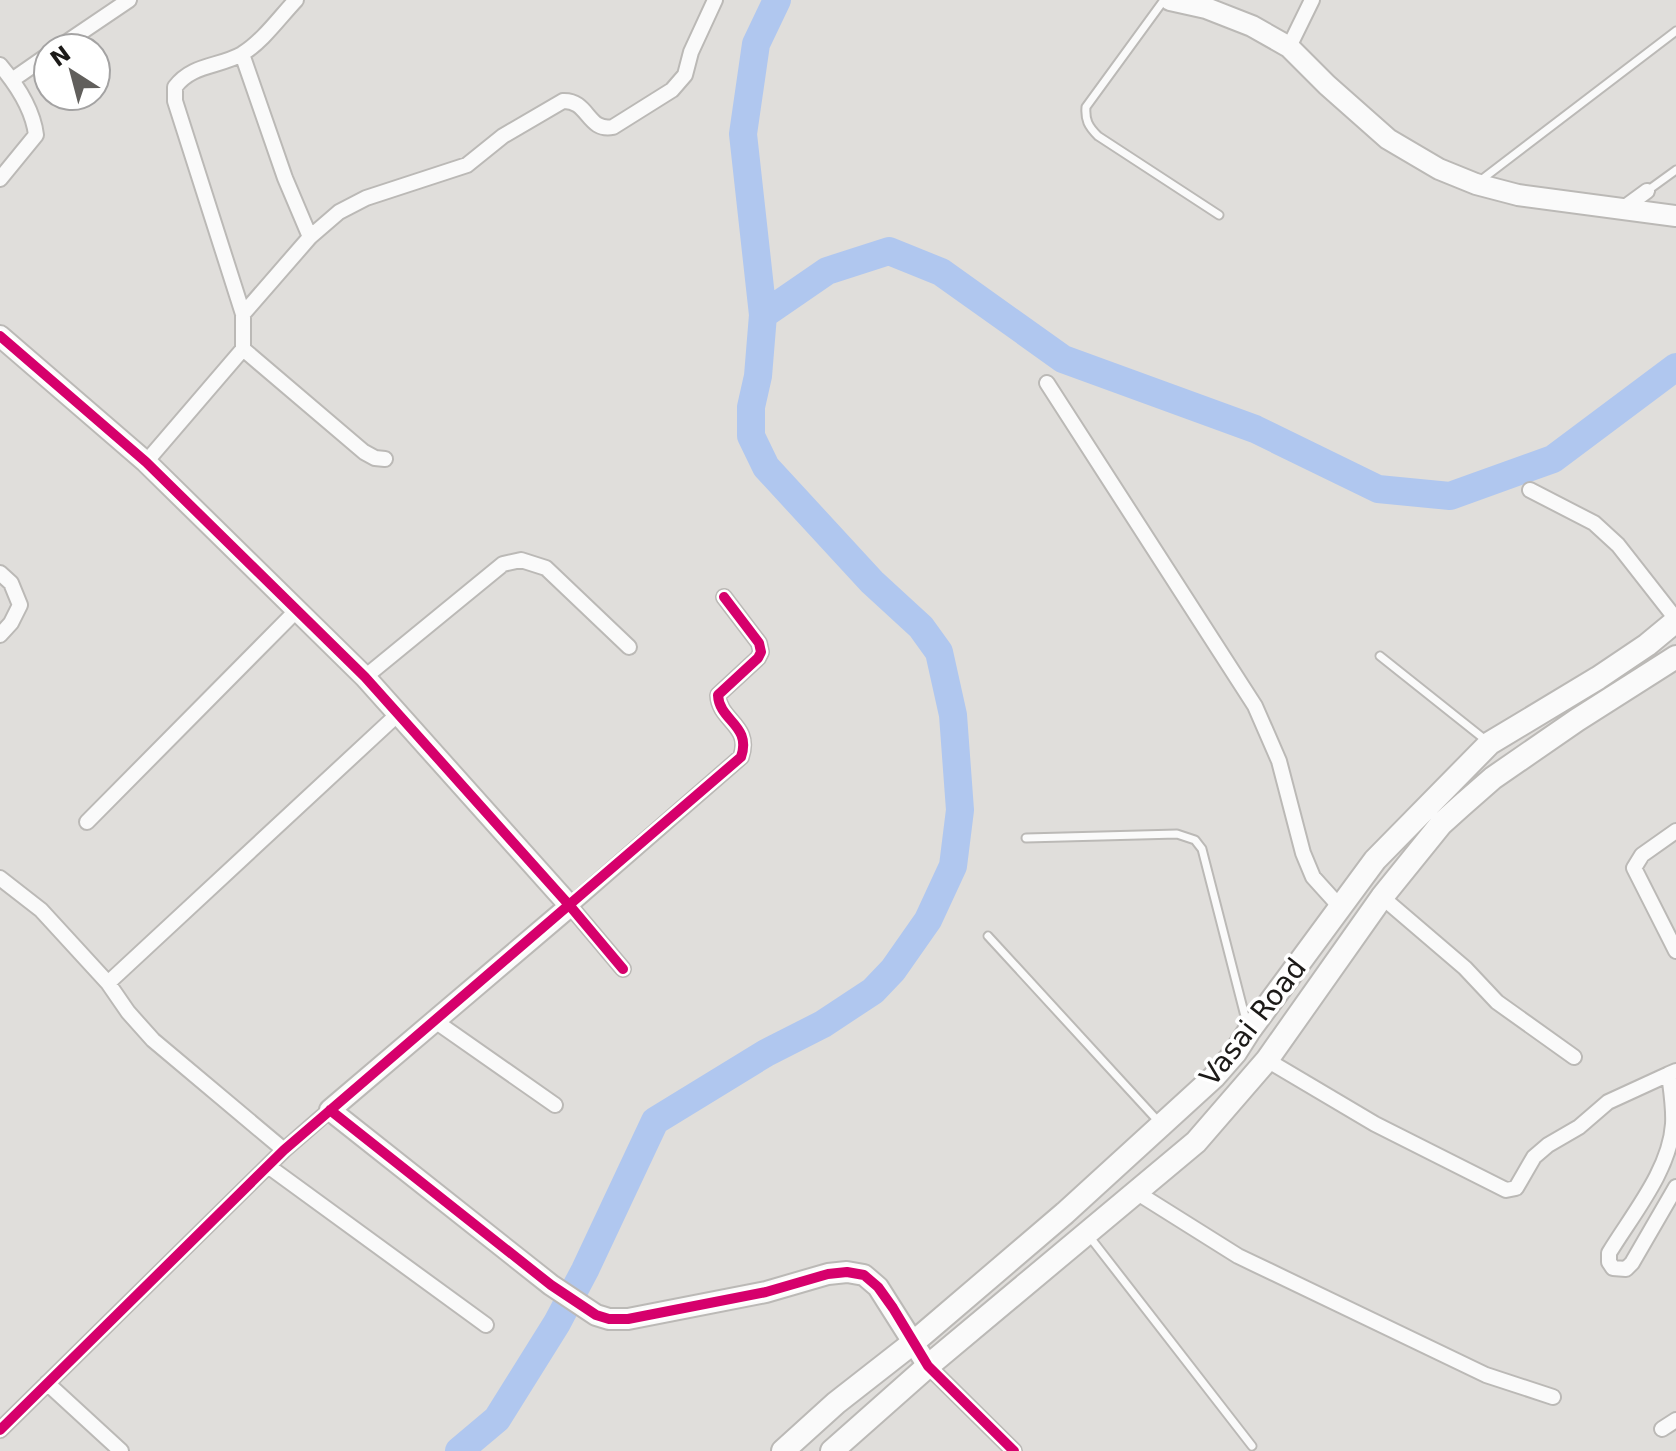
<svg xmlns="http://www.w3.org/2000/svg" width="1676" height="1451" viewBox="0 0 1676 1451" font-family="'DejaVu Sans',sans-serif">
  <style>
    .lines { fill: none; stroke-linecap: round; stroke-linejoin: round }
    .river { stroke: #b0c7ef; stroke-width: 28 }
    .lane-casing { stroke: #bbb9b6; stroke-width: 11 }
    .street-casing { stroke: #bbb9b6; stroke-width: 18 }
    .secondary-casing { stroke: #bbb9b6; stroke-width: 24 }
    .primary-casing { stroke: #bbb9b6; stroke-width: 26 }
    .lane { stroke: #fafafa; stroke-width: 7 }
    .street { stroke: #fafafa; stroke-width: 14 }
    .secondary { stroke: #fafafa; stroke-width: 20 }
    .primary { stroke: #fafafa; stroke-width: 22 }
    .cycleway-casing { stroke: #fff; stroke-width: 15 }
    .cycleway { stroke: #d6006c; stroke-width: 10 }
    .labels { text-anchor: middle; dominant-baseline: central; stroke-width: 7; stroke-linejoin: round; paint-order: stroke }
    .street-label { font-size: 28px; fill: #1c1a18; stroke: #fff }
  </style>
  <rect width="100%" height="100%" fill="#e0dedb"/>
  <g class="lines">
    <path class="river" d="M763,315L827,271L889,251L941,272L1063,359L1255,429L1378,489L1450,496L1553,459L1676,367
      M459,1451L497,1419L557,1323L585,1270L655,1121L766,1053L823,1024L873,991L893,970L928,920L953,866L960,810L953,715L939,652L921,627L872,582L766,467L751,436V407L758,376L763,315L743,134L756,44L777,0"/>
    <g class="lane-casing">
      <path id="lane" d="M1164,0L1086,107C1085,120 1088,126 1098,136L1219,215
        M1481,180L1676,31
        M1647,191L1676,170
        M1380,656L1488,742
        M1026,838L1177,834L1195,840L1202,849L1247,1024
        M988,936L1158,1121
        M1089,1236L1252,1446"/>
    </g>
    <g class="street-casing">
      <path id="street" d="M1289,47L1312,0
        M58,48L129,0
        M242,54L285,178L310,237
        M0,65C16,84 33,110 36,135L0,179
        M12,80L48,55
        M1621,210L1647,191
        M243,314L310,237L339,212L366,198L467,165L503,136L563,101C589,100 587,132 613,127L672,90L685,75L691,52L715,0
        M243,349L364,452L375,458L385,459
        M1047,383L1255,706L1279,761L1303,853L1313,877L1341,908
        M146,462L243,349V314L175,101V87C192,64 219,67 242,54C263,41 279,18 296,0
        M1530,490L1594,523L1618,545L1676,619
        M0,573L11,583L20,605L11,623L0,635
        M365,677L503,564L521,560L546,568L629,647
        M87,822L297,610
        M1676,831L1642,855L1634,868L1676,951
        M0,878L41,910L108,983L128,1012L153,1040L284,1150
        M1382,897L1465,968L1497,1002L1574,1057
        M623,969L570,906L741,757C752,725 719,721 718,695L758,658L761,652L759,643L724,597
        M108,983L398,714
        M435,1021L555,1105
        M1267,1060L1375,1124L1506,1190L1516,1188L1534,1157L1548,1145L1579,1127L1608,1102L1669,1074
        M1676,1071L1669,1074C1671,1090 1674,1108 1673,1124C1670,1170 1632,1215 1609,1253V1262L1613,1268L1626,1269L1632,1263L1676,1187
        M268,1166L486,1325
        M1136,1192L1238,1256L1486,1375L1553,1397
        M928,1366L1014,1451
        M47,1383L121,1451
        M1662,1429L1676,1420
        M0,1430L284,1150L330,1110"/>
    </g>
    <g class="secondary-casing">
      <path id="secondary" d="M1170,0L1206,8L1252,26L1289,47L1327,85L1388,139L1439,169L1476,184L1518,195L1676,216
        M0,336L146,462L365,677L570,906L330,1110L551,1285L596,1315L609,1319H628L766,1292L828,1274L847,1272L864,1275L878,1287L928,1366"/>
    </g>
    <g class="primary-casing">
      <path id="primary" d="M783,1451L836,1403L914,1342L1065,1213L1214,1077L1235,1053L1249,1031L1375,860L1490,743L1598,678L1647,645L1676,621
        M832,1451L928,1366L1196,1142L1267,1060L1382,897L1441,824L1461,806L1493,778L1577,720L1676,657"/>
    </g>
    <use href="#lane" class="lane"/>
    <use href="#street" class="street"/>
    <use href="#secondary" class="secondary"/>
    <use href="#primary" class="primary"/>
    <g class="cycleway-casing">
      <path id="cycleway" d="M0,336L146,462L365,677L570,906L623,969
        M330,1110L551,1285L596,1315L609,1319H628L766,1292L828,1274L847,1272L864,1275L878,1287L893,1308L928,1366L1014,1451
        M0,1430L284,1150L741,757C752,725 719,721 718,695L758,658L761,652L759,643L724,597"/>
    </g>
    <use href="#cycleway" class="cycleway"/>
  </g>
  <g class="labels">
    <g class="street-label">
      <text transform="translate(1253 1022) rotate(-52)">Vasai Road</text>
    </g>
  </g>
  <g transform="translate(72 72) rotate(324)"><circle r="38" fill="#ffffff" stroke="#a4a3a3" stroke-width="2"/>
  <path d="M0-6L14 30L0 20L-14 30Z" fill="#615f5c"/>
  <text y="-12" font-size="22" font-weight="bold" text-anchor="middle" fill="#1c1a18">N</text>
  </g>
</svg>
